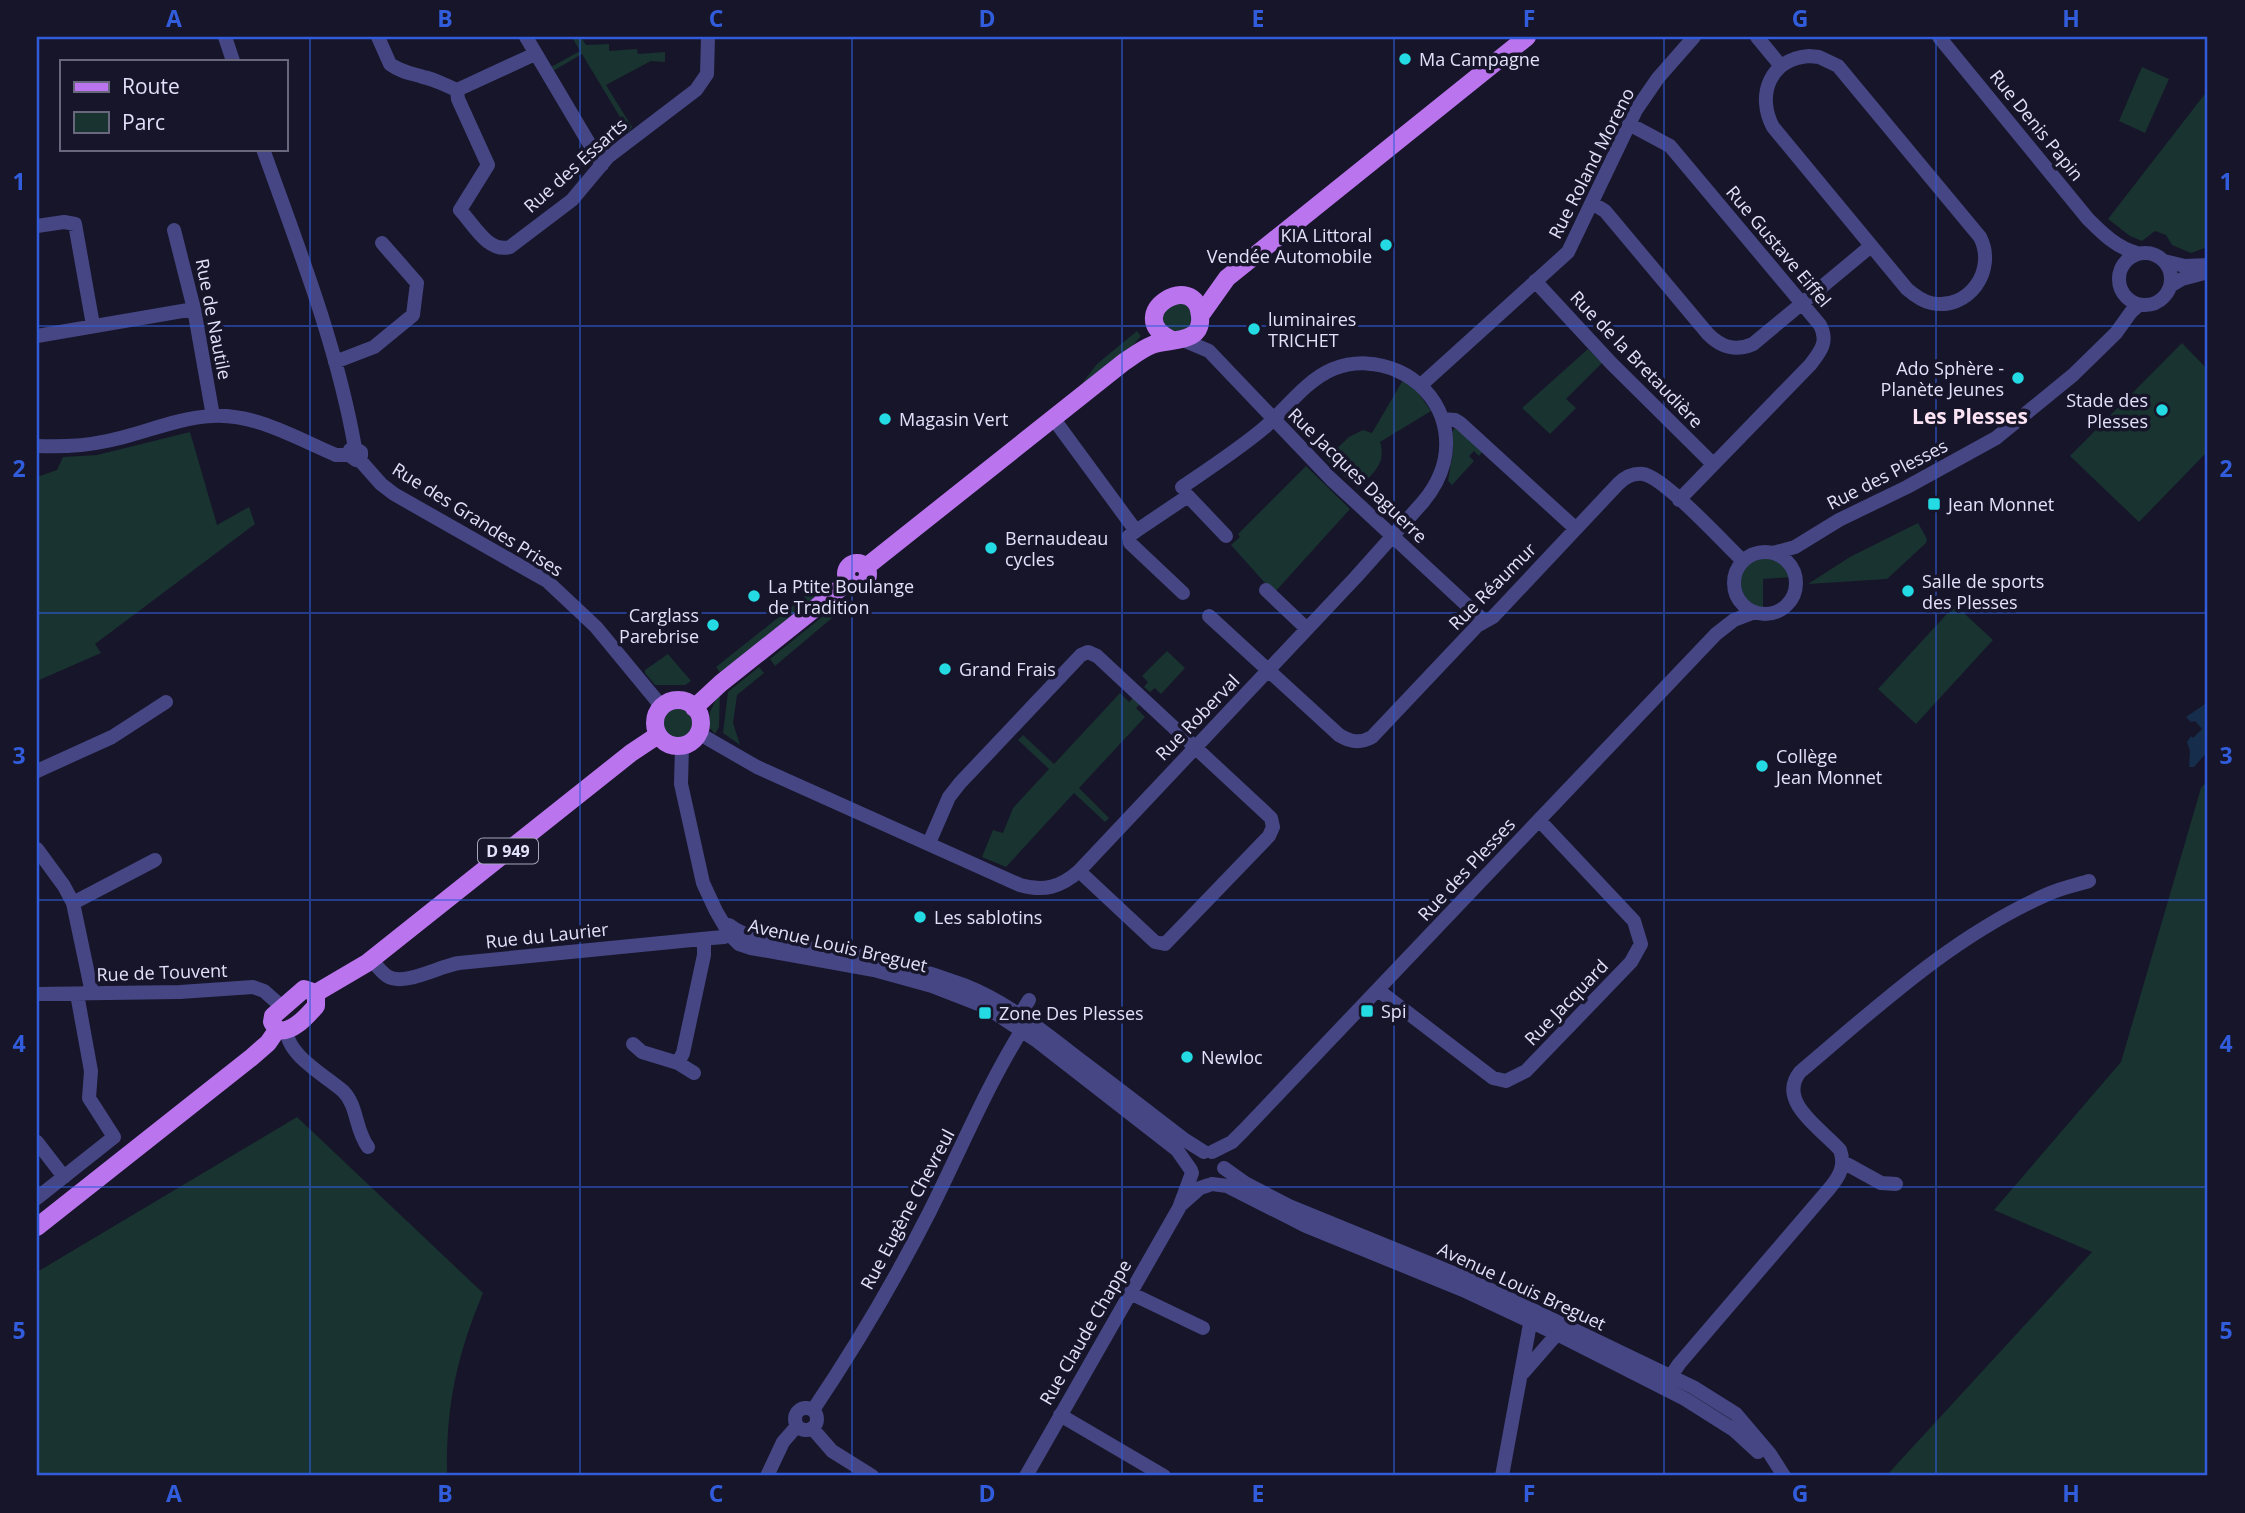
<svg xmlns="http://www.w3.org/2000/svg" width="2245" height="1513" viewBox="0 0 2245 1513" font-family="'Open Sans',sans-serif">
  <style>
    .green { fill: #183330 }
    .water { fill: #162d4c }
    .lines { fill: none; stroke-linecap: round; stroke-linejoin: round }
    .minor { stroke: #454683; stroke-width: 14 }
    .major { stroke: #ba75ee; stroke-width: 18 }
    .grid { fill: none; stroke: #315ddc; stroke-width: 2; stroke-opacity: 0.55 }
    .poi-dot { fill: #24dbe4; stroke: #171529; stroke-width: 2.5 }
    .labels { text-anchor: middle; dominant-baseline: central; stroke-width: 7; stroke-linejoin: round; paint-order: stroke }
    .shield { fill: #171529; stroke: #a5a4bc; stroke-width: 2 }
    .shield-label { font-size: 16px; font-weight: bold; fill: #e2e1fb }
    .poi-label { font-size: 18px; fill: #e2e1fb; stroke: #171529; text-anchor: start }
    .street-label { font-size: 18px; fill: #e2e1fb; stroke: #171529 }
    .quarter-label { font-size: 21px; font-weight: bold; fill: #fbe3f4; stroke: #171529 }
    .neatline { fill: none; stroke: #315ddc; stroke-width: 2.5 }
    .grid-label { font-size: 23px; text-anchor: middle; font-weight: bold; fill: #315ddc }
  </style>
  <rect width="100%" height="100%" fill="#171529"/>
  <path class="green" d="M572,37H581L586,45L609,44V51L637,49L638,54L665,52V62L651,61L606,85L632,127L629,132L582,54L553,71L551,67L580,51Z
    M2142,67L2169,79L2145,133L2119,121Z
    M2208,90V247L2191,253L2172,245L2166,235L2155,231L2142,241L2130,236L2108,219Z
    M1174,302L1188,305L1194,319L1186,331L1171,332L1162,320L1165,309Z
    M1137,331L1141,336L1127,352L1078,389L1097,364Z
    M2182,343L2208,370V451L2139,522L2070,456Z
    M1588,349L1602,363L1566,399L1576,408L1550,434L1522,408Z
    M1403,380L1414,387L1431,411L1380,442C1387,464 1372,474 1358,489L1326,459L1349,437L1363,430L1372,433Z
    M1456,426L1484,450L1479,456L1474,451L1469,456L1474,461L1452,485L1448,481L1453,451L1452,432Z
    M190,432L217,525L249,507L255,524L95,644L101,653L37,681V477L57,470L63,457L97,455Z
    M1306,466L1350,509L1274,593L1231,545L1240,537L1238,534Z
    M1918,523L1927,539L1926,543L1887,579L1808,584L1850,557Z
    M1771,555L1782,561L1792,577L1763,579V610C1725,600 1733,557 1771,555Z
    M814,589L817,595L722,675L716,667Z
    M1955,605L1993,640L1916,724L1878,689Z
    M828,612L832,618L775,666L770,659Z
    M1167,651L1185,668L1161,694L1155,688L1150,692L1144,687L1148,682L1142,676Z
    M668,654L691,681L685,685H655L645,673V670Z
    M759,667L764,673L737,695L733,723L740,745L723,733L728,692Z
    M720,690L719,727L715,734L709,727L710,712Z
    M1120,693L1129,702L1134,697L1141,703L1136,708L1145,717L1079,788L1109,818L1105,822L1074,793L1006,867L982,857L993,830L1003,833L1013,808L1049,769L1018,740L1023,735L1054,764Z
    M663 724a15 15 0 1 1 30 0a15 15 0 1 1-30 0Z
    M2208,780V1476H1886L2092,1252L1994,1210L2121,1062L2201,788Z
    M297,1117L483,1293C456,1358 446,1406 447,1476H37V1272Z"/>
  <path class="water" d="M2208,702V751L2194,767H2189L2190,751L2187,742L2191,736L2193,738L2202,729L2195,721L2191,722L2186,717Z"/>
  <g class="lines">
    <path class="minor" d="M225,37L233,61
      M378,37L390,64C401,72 410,73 423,77C435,79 446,86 457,90L458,99L488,165L460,210C474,225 488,253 510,247L572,200L608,157L696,90L707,74L708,37
      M526,37L602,165
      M1757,37L1781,66
      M1939,37L2088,219C2102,233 2117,248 2137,253
      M1809,56L1819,57L1838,66L1980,237C1997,270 1969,311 1931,303C1922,301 1914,295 1907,289L1773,127C1756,95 1770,59 1809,56Z
      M457,90L535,54
      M1629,124L1670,146L1820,325C1829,342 1820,352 1810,365L1679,500
      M263,149C298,247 337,345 355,448L361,452V456L356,460L349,455L350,450L355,448
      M1592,203L1605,211L1708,334C1721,347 1735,352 1753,344L1871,246
      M37,226L64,222L75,224L93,325
      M174,230L194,309L213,416
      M2119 279a26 26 0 1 1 52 0a26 26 0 1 1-52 0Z
      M2164,261L2185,266L2208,265
      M1535,281L1611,363L1713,464
      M2170,286L2182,279L2208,272
      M37,336L194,309
      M1183,340L1209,351L1331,479L1484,621
      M335,362L374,347L413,315L417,283L382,243
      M1421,385L1568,252L1636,110L1658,78L1694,37
      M1053,418L1136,531L1188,496L1226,536
      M1442,419L1455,420L1460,423L1575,528
      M37,446C60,447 84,446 107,441C142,434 176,418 212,416C255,413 298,439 336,455H349
      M358,458L381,484L394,494L547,581L596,627L662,707
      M1136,531L1129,536L1130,543L1183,593
      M1734 583a31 31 0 1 1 62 0a31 31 0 1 1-62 0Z
      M1773,553L1795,547L1839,520L1907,487L1996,438L2073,375L2116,333L2131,312L2139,305
      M1266,590L1307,629
      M1209,616L1339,735C1350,742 1360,744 1372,737L1477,626L1493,617L1618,484C1624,478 1633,473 1643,474C1664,477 1724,543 1743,561
      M698,733L757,767L1020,885C1044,892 1061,887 1079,871L1356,577L1423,502C1443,478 1452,449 1442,418C1427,375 1376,352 1333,369C1305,381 1286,409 1264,428C1239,449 1210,468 1182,487
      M682,746L681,784L703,883L716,911L730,935L739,944L751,948L874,970L932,986L986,1007L1037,1041L1177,1150L1191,1170
      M37,771L112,737L166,702
      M929,843L949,797L960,783L1081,655L1088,652L1097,656L1271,818L1273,827L1269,836L1165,944L1155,942L1079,871
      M37,849L64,886L73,903L92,993
      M73,903L155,860
      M729,925C753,945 819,948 851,954C889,961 928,972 964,985C1007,1002 1043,1031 1079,1059C1115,1086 1150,1113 1185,1140L1204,1152
      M372,960C376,965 381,972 387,976C404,987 439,966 459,963L712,938L724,937L735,931
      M1378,990L1493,1078L1506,1081L1526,1071L1631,962L1641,944L1634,921L1539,820
      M37,994L180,992L253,987L264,991L281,1006
      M1020,1015L1029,1000
      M287,1031C287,1055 326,1076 343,1091C358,1106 355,1130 368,1147
      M633,1044L642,1052L678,1063L694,1073
      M678,1063L683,1053L704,955V939
      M37,1142L64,1177
      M1212,1152L1232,1142L1244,1130L1716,634L1734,620L1755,612
      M1843,1162L1881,1183L1896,1184
      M1224,1168L1245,1183L1289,1206L1468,1279L1693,1387L1736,1414L1770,1454L1784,1476
      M1212,1184L1227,1186L1306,1226L1463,1290L1557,1334L1685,1399L1734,1430L1758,1452
      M37,1198L114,1137L89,1098L91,1071L77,994
      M1182,1204L1200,1188L1209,1185
      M1130,1293L1203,1328
      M1523,1373L1557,1334L1560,1327
      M1663,1388L1679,1364L1829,1189C1839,1177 1846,1166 1840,1150C1823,1130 1776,1102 1800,1072C1878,1006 1954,935 2048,894C2061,888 2076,885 2089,881
      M795 1419a11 11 0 1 1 22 0a11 11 0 1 1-22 0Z
      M813,1410C856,1346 895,1280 930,1211C961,1149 988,1083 1025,1025
      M1060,1415L1164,1476
      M812,1428L832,1451L872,1476
      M767,1476L783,1442L797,1426
      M1026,1476L1179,1208L1192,1173
      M1502,1476L1532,1313"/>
    <path class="major" d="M1200,316L1227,278L1527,37
      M846 574a11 11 0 1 1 22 0a11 11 0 1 1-22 0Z
      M866,567L1124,362C1133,356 1142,349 1152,345C1169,338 1203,345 1200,316C1196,268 1122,314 1170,339
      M655 723a23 23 0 1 1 46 0a23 23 0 1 1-46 0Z
      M694,708L721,683L848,582
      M304,989L316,993V1006C307,1016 292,1034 277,1030L272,1022L273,1016Z
      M316,993L367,963L631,753L658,735
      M37,1227L252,1057L268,1043L277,1030"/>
  </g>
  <path class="grid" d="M310,37V1476M580,37V1476M852,37V1476M1122,37V1476M1394,37V1476M1664,37V1476M1936,37V1476M37,326H2208M37,613H2208M37,900H2208M37,1187H2208"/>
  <g class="poi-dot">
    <circle cx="1405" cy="59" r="7"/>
    <circle cx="1386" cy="245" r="7"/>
    <circle cx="1254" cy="329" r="7"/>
    <circle cx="2018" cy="378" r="7"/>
    <circle cx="2162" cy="410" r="7"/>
    <circle cx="885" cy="419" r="7"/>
    <rect x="1927" y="497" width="14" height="14" rx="3.5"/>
    <circle cx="991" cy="548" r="7"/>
    <circle cx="1908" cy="591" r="7"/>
    <circle cx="754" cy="596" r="7"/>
    <circle cx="713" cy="625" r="7"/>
    <circle cx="945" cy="669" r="7"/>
    <circle cx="1762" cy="766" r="7"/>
    <circle cx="920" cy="917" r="7"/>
    <rect x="1360" y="1004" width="14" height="14" rx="3.5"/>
    <rect x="978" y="1006" width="14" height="14" rx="3.5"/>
    <circle cx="1187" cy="1057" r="7"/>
  </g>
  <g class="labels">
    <rect class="shield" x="478" y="838.5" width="60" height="25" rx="5"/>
    <g class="shield-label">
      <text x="508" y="851">D 949</text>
    </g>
    <g class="poi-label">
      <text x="1419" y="59">Ma Campagne</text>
      <text x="1372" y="235" text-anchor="end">KIA Littoral<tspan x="1372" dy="21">Vendée Automobile</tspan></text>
      <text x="1268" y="319">luminaires<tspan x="1268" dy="21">TRICHET</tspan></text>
      <text x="2004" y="368" text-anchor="end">Ado Sphère -<tspan x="2004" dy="21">Planète Jeunes</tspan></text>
      <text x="2148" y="400" text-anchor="end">Stade des<tspan x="2148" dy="21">Plesses</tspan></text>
      <text x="899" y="419">Magasin Vert</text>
      <text x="1948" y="504">Jean Monnet</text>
      <text x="1005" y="538">Bernaudeau<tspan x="1005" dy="21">cycles</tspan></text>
      <text x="1922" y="581">Salle de sports<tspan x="1922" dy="21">des Plesses</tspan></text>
      <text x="768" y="586">La Ptite Boulange<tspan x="768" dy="21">de Tradition</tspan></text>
      <text x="699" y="615" text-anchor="end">Carglass<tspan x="699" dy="21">Parebrise</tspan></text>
      <text x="959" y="669">Grand Frais</text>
      <text x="1776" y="756">Collège<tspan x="1776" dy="21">Jean Monnet</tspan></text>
      <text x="934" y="917">Les sablotins</text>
      <text x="1381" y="1011">Spi</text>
      <text x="999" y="1013">Zone Des Plesses</text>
      <text x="1201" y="1057">Newloc</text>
    </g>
    <g class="street-label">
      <text transform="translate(2037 125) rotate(51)">Rue Denis Papin</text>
      <text transform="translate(1591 163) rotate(-63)">Rue Roland Moreno</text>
      <text transform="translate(575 165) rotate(-42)">Rue des Essarts</text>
      <text transform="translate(1779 246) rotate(50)">Rue Gustave Eiffel</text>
      <text transform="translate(214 319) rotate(79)">Rue de Nautile</text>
      <text transform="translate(1637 359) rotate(46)">Rue de la Bretaudière</text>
      <text transform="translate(1887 474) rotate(-27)">Rue des Plesses</text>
      <text transform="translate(1358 475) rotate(44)">Rue Jacques Daguerre</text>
      <text transform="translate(478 519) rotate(32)">Rue des Grandes Prises</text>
      <text transform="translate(1492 586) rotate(-45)">Rue Réaumur</text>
      <text transform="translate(1197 717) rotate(-46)">Rue Roberval</text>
      <text transform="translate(1466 869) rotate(-47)">Rue des Plesses</text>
      <text transform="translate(547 935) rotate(-6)">Rue du Laurier</text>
      <text transform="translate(838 945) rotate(13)">Avenue Louis Breguet</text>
      <text transform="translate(162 972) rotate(-2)">Rue de Touvent</text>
      <text transform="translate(1566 1002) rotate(-46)">Rue Jacquard</text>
      <text transform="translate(907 1209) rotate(-62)">Rue Eugène Chevreul</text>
      <text transform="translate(1522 1286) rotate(25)">Avenue Louis Breguet</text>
      <text transform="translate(1085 1332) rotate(-60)">Rue Claude Chappe</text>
    </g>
    <g class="quarter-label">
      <text x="1970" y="416">Les Plesses</text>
    </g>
  </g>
  <rect width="2245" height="1513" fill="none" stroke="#171529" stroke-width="77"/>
  <rect x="60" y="60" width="228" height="91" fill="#171529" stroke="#68677d" stroke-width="2"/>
  <rect x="74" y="82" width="35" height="10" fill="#ba75ee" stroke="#68677d" stroke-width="2"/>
  <text x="122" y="94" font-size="21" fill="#e2e1fb">Route</text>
  <rect x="74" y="112" width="35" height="21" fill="#183330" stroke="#68677d" stroke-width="2"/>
  <text x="122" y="130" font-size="21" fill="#e2e1fb">Parc</text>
  <rect x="38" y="38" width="2168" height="1436" class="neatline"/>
  <g class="grid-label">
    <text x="174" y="27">A</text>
    <text x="445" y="27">B</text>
    <text x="716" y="27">C</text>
    <text x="987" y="27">D</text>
    <text x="1258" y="27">E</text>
    <text x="1529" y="27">F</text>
    <text x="1800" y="27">G</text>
    <text x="2071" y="27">H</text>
    <text x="19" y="190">1</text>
    <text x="2226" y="190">1</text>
    <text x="19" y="477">2</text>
    <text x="2226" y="477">2</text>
    <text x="19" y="764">3</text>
    <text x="2226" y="764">3</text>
    <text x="19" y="1052">4</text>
    <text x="2226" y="1052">4</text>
    <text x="19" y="1339">5</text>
    <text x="2226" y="1339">5</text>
    <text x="174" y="1502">A</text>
    <text x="445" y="1502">B</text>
    <text x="716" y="1502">C</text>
    <text x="987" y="1502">D</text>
    <text x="1258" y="1502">E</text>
    <text x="1529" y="1502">F</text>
    <text x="1800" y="1502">G</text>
    <text x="2071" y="1502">H</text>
  </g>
</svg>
